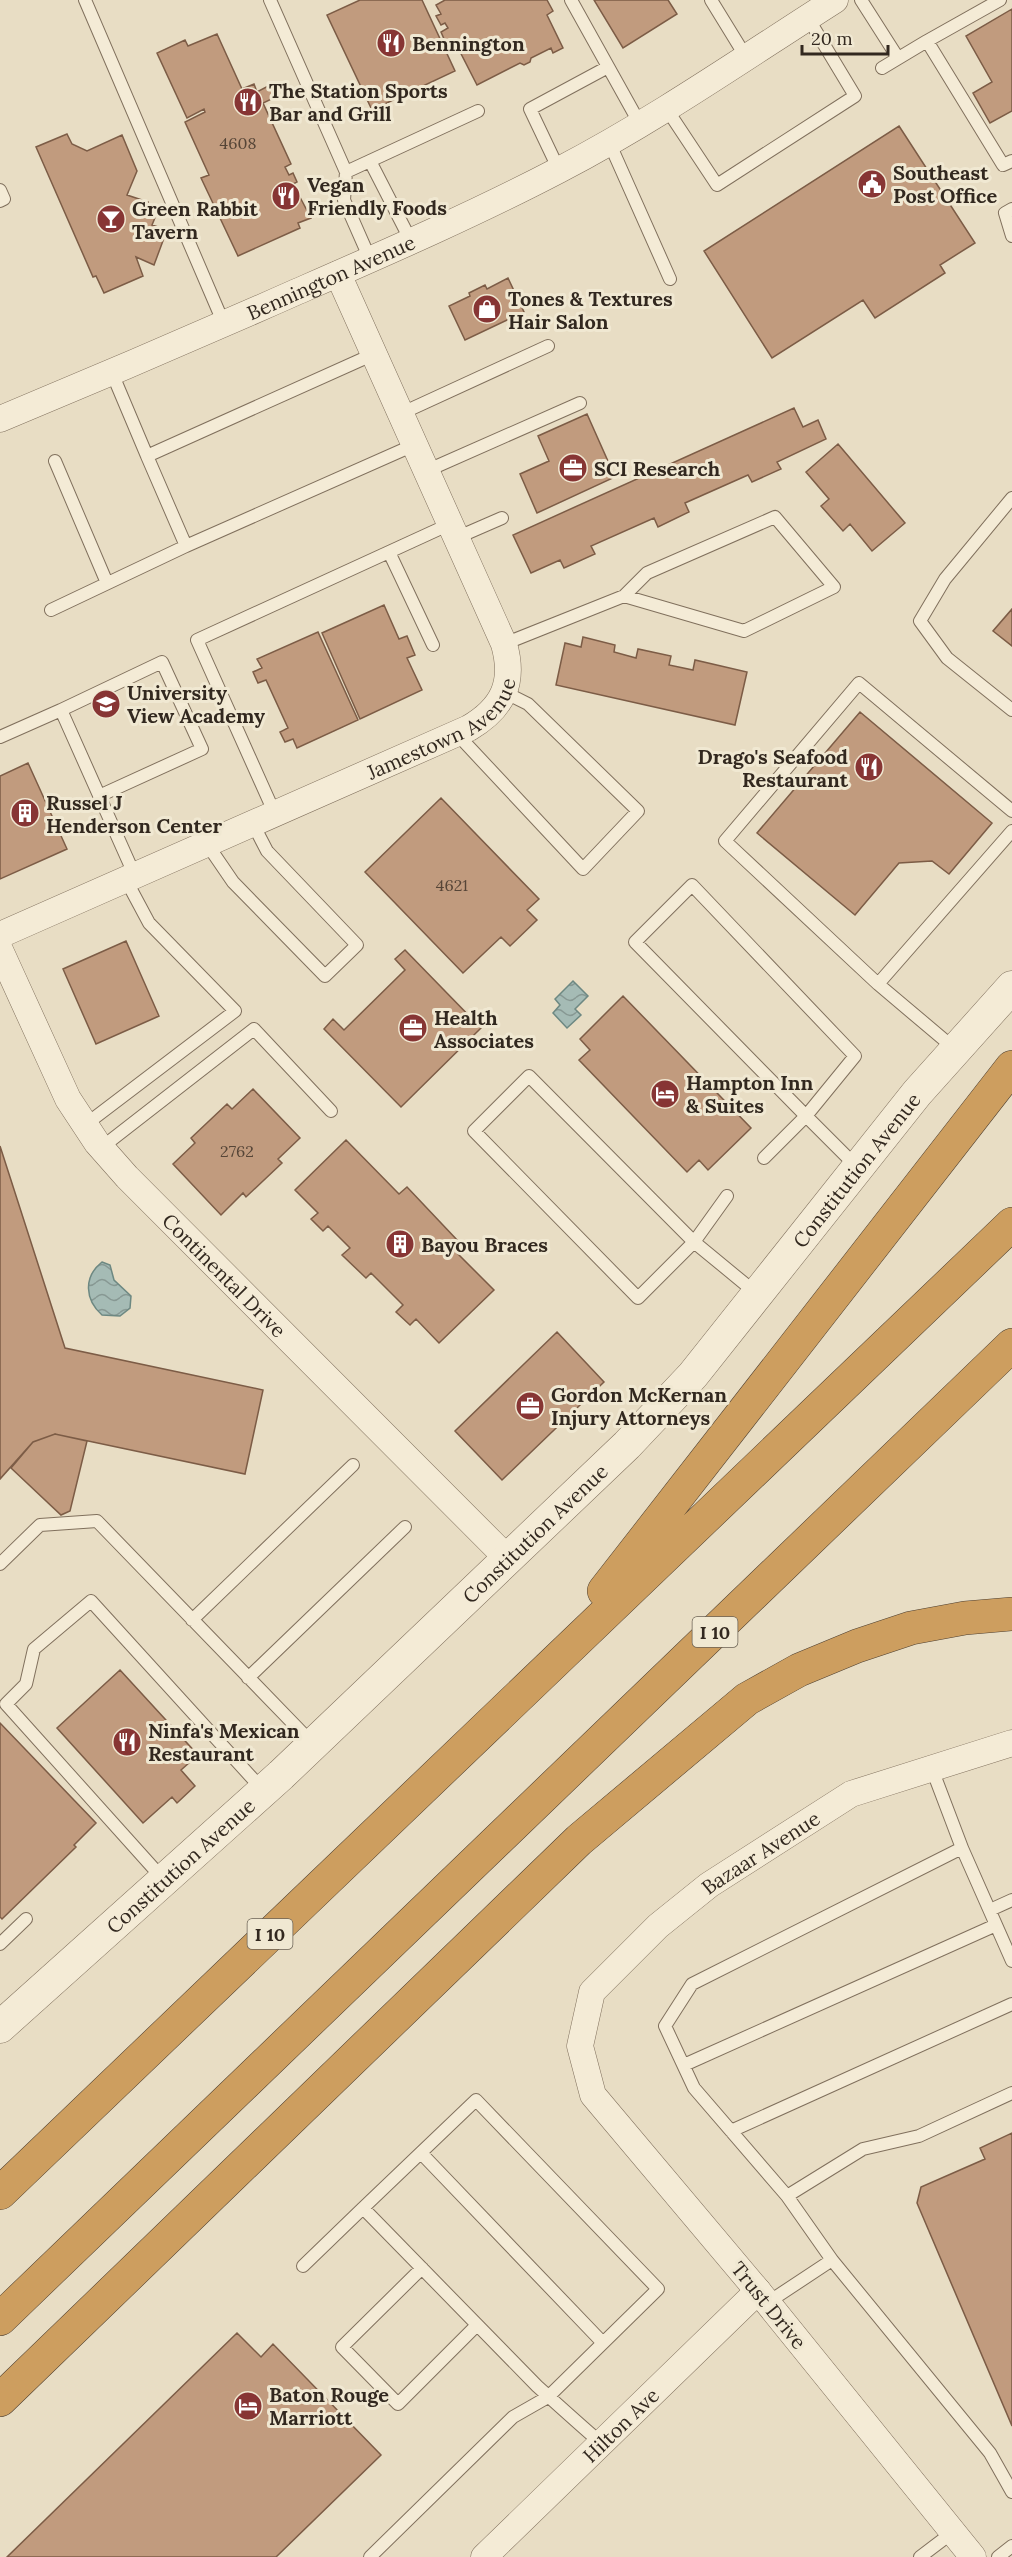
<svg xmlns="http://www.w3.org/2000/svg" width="1012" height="2557" viewBox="0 0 1012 2557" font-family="Lora,serif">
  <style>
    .water { fill: url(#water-waves); stroke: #6d8882; stroke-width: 1.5 }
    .building { fill: #c19b7e; stroke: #7c5c46; stroke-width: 1.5 }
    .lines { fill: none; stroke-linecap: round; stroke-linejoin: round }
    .service-casing { stroke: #80705d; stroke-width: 14 }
    .minor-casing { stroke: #80705d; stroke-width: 27 }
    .tertiary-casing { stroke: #80705d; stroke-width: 33 }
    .motorway-casing { stroke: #4e3f30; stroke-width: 34 }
    .service { stroke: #f4ebd6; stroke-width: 12 }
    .minor { stroke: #f4ebd6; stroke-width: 26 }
    .tertiary { stroke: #f4ebd6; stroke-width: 32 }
    .motorway { stroke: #cd9e5f; stroke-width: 33 }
    .labels { text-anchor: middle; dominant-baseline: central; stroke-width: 6; stroke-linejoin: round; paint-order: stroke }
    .number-label { font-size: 16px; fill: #564537 }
    .shield { fill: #f0e8d2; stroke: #6b6255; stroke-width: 1.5 }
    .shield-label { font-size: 18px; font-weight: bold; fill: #32281f }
    .poi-label { font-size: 20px; font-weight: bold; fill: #32281f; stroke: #f0e8d2; text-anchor: start }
    .street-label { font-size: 20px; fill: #32281f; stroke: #f0e8d2 }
  </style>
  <defs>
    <pattern id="water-waves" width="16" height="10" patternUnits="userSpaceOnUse" patternTransform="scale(1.5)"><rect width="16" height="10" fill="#a5bbb5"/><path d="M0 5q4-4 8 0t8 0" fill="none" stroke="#879893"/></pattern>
  </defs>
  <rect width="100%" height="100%" fill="#e8ddc4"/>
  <path class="water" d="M573,981L588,996L575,1009L581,1015L567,1028L553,1013L560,1005L555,999Z
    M102,1262L110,1265L114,1280L131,1296L130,1308L120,1316L102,1315C85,1300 83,1277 102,1262Z"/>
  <path class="building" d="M360,0H422L455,71L372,110L327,15Z
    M445,0H547L553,11L547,15L563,48L553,53L551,48L531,58L530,62L524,65L520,63L477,85L456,44L448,48L441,32L448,28L445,23L441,25L436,16L441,14L436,5Z
    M594,0H668L677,14L623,48Z
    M1012,9V111L990,123L973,93L992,82L966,36Z
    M217,34L242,89L254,84L257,92L272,84L278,96L263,103L291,164L285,167L289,175L293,173L297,182L293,184L311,218L298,223L300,228L238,256L201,178L209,175L185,122L205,112L204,109L187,118L157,53L185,40L188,46Z
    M899,126L975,243L940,265L945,273L875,318L863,300L772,358L704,251Z
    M67,134L72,144L87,151L122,135L137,171L127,195L148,202L146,208L157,213L152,225L167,230L154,265L136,257L143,276L104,293L96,276L93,277L36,147Z
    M508,278L524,312L465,340L449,306L470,296L469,293L485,285L487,289Z
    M794,408L803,427L818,420L826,439L777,462L781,469L752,482L748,475L685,503L689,512L658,527L654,518L591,546L595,554L564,568L560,560L531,573L513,535Z
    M587,414L615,477L537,513L520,474L549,461L538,436Z
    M838,444L905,523L872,551L850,524L843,531L821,506L829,499L806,472Z
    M384,605L399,639L407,636L415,655L407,658L422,690L360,719L322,633Z
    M1012,609V646L993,631Z
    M318,632L358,720L297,748L293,739L285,742L280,732L288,728L266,680L258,683L253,672L262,668L257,659Z
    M583,637L615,645L614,652L636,658L638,649L671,656L669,665L693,670L695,660L747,672L735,725L556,685L565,643L581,647Z
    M860,712L992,823L949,874L932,861L899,863L855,915L757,833Z
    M28,763L67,849L0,879V776Z
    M441,798L539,899L527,910L537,920L510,946L501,937L463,973L365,872Z
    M126,941L159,1016L96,1044L63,969Z
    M405,950L481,1028L401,1107L324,1029L333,1019L344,1030L405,970L395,959Z
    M623,996L751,1128L708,1170L699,1160L687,1172L579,1060L590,1050L580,1039Z
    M253,1089L300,1138L278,1159L282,1163L246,1197L243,1193L221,1215L173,1164L195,1143L191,1138L227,1104L232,1109Z
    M346,1140L399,1194L407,1187L458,1241L451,1247L494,1290L439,1343L416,1319L410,1325L396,1312L403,1305L371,1273L366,1278L342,1255L350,1248L328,1226L323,1231L311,1219L318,1213L295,1190Z
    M0,1146L65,1348L263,1390L245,1474L55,1434L33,1442L0,1479Z
    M557,1332L604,1382L502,1480L455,1431Z
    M55,1434L87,1441L70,1511L61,1515L11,1468L33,1442Z
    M120,1670L198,1755L181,1770L195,1786L177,1803L172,1797L143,1823L57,1728Z
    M0,1723L96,1823L74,1845L76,1847L2,1919L0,1917Z
    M1012,2133V2426L917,2203L921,2187L985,2159L980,2148Z
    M237,2333L261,2357L273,2344L381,2455L276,2557H7Z"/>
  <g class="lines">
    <g class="service-casing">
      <path id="service" d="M85,0L224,324
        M270,0L346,172L478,111
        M571,0L640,124
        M711,0L746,57
        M861,0L898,58
        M1000,0L927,41L1003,165L1012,161
        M882,68L927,41
        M666,108L717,185L855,96L808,18
        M609,142L670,279
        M370,161L411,241
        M559,170L530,109L608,67
        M346,172L344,200L370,259
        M0,190L4,199L0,201
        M1012,209L1005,213L1012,236
        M374,354L147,456L186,546L414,445
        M112,373L147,456
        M400,414L548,346
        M55,461L107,583
        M426,471L580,403
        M1012,498L945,579L920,621L947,658L1012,710
        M456,538L502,518
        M389,552L433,645
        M51,610L186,546
        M504,644L624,596L647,573L775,517L834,587L744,631L624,596
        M61,710L162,662L202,749L99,796
        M456,733L583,869L638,811L528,704L504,692
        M0,737L61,710L135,876
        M275,814L197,640L450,524
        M207,844L233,882L325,976L357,945L267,851L253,824
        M878,984L725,841L859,683L1012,811
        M955,1049L878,984L1012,831
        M85,1125L235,1011L149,923L126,880
        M101,1148L254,1029L331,1111
        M764,1158L806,1116L635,942L692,885L855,1056L806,1116L857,1167
        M727,1196L694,1242L638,1298L474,1131L529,1076L694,1242L756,1293
        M0,1564L40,1525L97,1521L313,1744
        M192,1620L353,1465
        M248,1678L405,1527
        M932,1769L962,1848
        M164,1880L6,1704L26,1684L34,1649L91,1601L263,1790
        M990,1910L1012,1900
        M0,1944L26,1919
        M684,2065L996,1925
        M731,2131L1012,2004
        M421,2153L603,2343
        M787,2196L694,2088L665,2026L692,1984L962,1848L1012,1961
        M832,2260L787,2196L863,2149L919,2136L1012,2093
        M303,2266L363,2208
        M422,2268L342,2347L398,2404L477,2325
        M767,2303L832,2260L990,2453L1012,2492
        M370,2557L513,2417L548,2397L658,2289L476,2100L363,2208L537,2386C558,2405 579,2424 601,2443
        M920,2557L953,2532
        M998,2557L1012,2546"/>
    </g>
    <g class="minor-casing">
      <g id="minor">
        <path id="s1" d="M0,419C99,378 197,336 294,293C383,254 473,215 559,170C655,120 744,58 835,0"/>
        <path id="s2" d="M0,935L469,728C503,708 515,683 504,644L338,274"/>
        <path id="s3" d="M0,950L68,1099L97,1143L127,1177L507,1558"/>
        <path id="s4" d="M484,2557L758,2291"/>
        <path id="s5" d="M973,2557L758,2291L593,2095L580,2046L592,1992L658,1926L709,1885L851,1794L1012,1743"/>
      </g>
    </g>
    <g class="tertiary-casing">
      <g id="tertiary">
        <path id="s6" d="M0,2027L281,1775L627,1445L693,1375L917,1093L1012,987"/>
      </g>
    </g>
    <g class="motorway-casing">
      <path id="motorway" d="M604,1591L1012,1067
        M0,2193L1012,1224
        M0,2319L1012,1345
        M0,2400L579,1840L747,1699L799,1670L857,1646L911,1628L965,1618L1012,1614"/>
    </g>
    <use href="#service" class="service"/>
    <use href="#minor" class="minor"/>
    <use href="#tertiary" class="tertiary"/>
    <use href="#motorway" class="motorway"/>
  </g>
  <defs>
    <g id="restaurant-disc" transform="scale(1.5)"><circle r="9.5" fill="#873534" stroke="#f0e8d2"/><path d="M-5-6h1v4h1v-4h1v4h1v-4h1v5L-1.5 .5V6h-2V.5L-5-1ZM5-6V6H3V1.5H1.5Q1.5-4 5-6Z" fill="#fff"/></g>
    <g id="civic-disc" transform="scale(1.5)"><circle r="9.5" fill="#873534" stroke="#f0e8d2"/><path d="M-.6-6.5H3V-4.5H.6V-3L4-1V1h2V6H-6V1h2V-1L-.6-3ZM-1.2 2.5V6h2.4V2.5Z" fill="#fff"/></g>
    <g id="bar-disc" transform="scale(1.5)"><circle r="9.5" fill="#873534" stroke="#f0e8d2"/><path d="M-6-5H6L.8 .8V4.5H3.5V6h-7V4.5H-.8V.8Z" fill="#fff"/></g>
    <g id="shop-disc" transform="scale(1.5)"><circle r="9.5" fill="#873534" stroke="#f0e8d2"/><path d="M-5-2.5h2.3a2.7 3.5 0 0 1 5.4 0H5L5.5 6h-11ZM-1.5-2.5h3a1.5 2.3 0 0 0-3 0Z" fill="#fff"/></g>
    <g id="office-disc" transform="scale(1.5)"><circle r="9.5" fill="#873534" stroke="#f0e8d2"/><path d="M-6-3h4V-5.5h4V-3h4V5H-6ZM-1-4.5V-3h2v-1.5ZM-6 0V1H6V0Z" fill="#fff"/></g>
    <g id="school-disc" transform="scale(1.5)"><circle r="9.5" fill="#873534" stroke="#f0e8d2"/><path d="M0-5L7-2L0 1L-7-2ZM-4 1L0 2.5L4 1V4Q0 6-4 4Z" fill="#fff"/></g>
    <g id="building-disc" transform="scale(1.5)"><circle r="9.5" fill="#873534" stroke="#f0e8d2"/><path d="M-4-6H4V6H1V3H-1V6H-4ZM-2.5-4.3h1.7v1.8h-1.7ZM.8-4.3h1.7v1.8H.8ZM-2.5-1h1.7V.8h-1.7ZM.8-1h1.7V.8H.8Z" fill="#fff"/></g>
    <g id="hotel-disc" transform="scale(1.5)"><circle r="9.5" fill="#873534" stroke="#f0e8d2"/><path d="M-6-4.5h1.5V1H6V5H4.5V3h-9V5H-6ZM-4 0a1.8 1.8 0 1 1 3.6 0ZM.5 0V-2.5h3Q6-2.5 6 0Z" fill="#fff"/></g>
  </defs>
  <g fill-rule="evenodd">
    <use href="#restaurant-disc" x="391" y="43"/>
    <use href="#restaurant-disc" x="248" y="102"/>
    <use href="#civic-disc" x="872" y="184"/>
    <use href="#restaurant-disc" x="286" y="196"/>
    <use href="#bar-disc" x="111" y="219"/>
    <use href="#shop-disc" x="487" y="309"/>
    <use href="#office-disc" x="573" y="468"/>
    <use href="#school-disc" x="106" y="704"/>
    <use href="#restaurant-disc" x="869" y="767"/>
    <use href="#building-disc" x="25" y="813"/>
    <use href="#office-disc" x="413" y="1028"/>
    <use href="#hotel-disc" x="665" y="1094"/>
    <use href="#building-disc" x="400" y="1244"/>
    <use href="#office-disc" x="530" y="1406"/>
    <use href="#restaurant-disc" x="127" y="1742"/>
    <use href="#hotel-disc" x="248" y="2406"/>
  </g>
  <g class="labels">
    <g class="number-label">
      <text x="238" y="143">4608</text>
      <text x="452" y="885">4621</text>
      <text x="237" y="1151">2762</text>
    </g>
    <g class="shield">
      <rect x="692.5" y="1617" width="45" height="30" rx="4.5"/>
      <rect x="247.5" y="1919" width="45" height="30" rx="4.5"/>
    </g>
    <g class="shield-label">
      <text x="715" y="1632">I 10</text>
      <text x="270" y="1934">I 10</text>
    </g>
    <g class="poi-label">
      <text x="412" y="43">Bennington</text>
      <text x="269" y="90">The Station Sports<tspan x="269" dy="23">Bar and Grill</tspan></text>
      <text x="893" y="172">Southeast<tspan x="893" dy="23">Post Office</tspan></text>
      <text x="307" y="184">Vegan<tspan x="307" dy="23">Friendly Foods</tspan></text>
      <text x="132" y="208">Green Rabbit<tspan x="132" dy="23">Tavern</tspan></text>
      <text x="508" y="298">Tones &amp; Textures<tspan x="508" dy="23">Hair Salon</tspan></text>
      <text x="594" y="468">SCI Research</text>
      <text x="127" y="692">University<tspan x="127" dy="23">View Academy</tspan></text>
      <text x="848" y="756" text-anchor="end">Drago's Seafood<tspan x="848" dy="23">Restaurant</tspan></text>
      <text x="46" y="802">Russel J<tspan x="46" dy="23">Henderson Center</tspan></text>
      <text x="434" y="1017">Health<tspan x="434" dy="23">Associates</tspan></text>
      <text x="686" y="1082">Hampton Inn<tspan x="686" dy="23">&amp; Suites</tspan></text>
      <text x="421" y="1244">Bayou Braces</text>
      <text x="551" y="1394">Gordon McKernan<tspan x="551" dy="23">Injury Attorneys</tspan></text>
      <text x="148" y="1730">Ninfa's Mexican<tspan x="148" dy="23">Restaurant</tspan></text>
      <text x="269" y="2394">Baton Rouge<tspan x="269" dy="23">Marriott</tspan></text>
    </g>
    <g class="street-label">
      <text stroke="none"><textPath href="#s1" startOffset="360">Bennington Avenue</textPath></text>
      <text stroke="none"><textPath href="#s2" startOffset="490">Jamestown Avenue</textPath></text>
      <text stroke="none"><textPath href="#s6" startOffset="1214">Constitution Avenue</textPath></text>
      <text stroke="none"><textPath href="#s3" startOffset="400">Continental Drive</textPath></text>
      <text stroke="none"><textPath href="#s6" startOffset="728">Constitution Avenue</textPath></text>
      <text stroke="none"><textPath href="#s5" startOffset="924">Bazaar Avenue</textPath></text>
      <text stroke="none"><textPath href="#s6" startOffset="242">Constitution Avenue</textPath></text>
      <text transform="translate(769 2305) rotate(51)">Trust Drive</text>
      <text stroke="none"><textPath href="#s4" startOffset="190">Hilton Ave</textPath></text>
    </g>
  </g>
  <path d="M802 45v9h86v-9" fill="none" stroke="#32281f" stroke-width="3"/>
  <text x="811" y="45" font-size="18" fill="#32281f" stroke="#f0e8d2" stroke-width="4.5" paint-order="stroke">20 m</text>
</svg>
